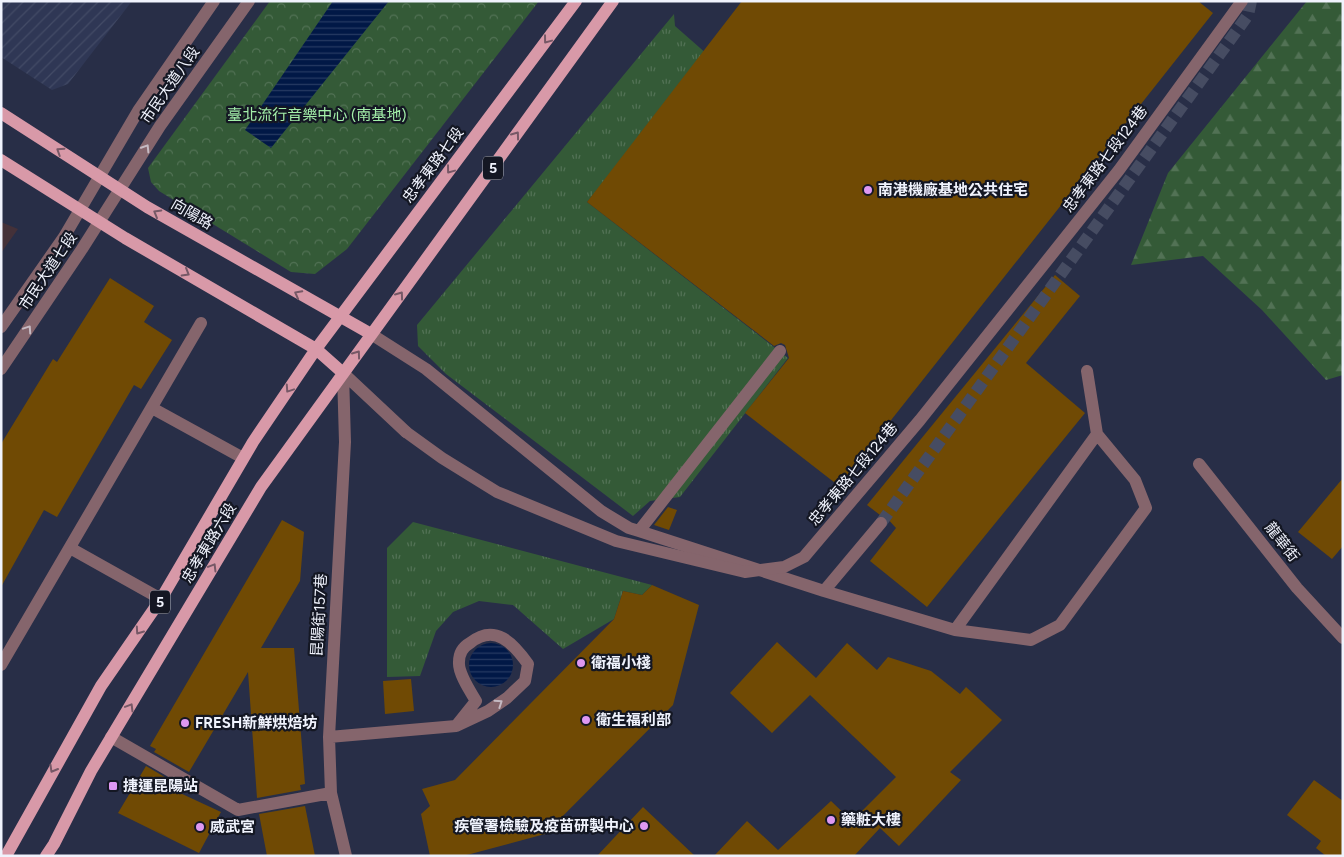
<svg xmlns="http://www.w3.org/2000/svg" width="1344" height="857" viewBox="0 0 1344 857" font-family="Figtree,'Noto Sans TC',sans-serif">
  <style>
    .industrial { fill: url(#industrial-furrows) }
    .education { fill: #443139 }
    .grass { fill: url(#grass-tufts) }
    .forest { fill: url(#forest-firs) }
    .park { fill: url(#park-crowns) }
    .water { fill: url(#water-rules) }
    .building { fill: #704a04 }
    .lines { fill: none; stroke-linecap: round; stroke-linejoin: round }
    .minor-tunnel { stroke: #464c62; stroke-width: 12; stroke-dasharray: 12 6; stroke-linecap: butt }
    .minor { stroke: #85656c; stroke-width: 12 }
    .major { stroke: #d899a8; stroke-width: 12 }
    .minor-bridge { stroke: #85656c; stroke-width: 12 }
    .oneway { stroke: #765866 }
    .oneway2 { stroke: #c5bac3 }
    .poi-dot { fill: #de98f2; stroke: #141723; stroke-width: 2 }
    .labels { text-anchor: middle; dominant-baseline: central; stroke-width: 4.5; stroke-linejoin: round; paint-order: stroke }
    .shield { fill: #141723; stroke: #aeb1bc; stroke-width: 1 }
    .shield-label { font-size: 14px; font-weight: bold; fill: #f0f3fd }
    .street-label { font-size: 15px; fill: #f0f3fd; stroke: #141723 }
    .park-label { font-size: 15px; fill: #a3efa9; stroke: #141723 }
    .poi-label { font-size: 15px; font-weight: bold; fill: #f0f3fd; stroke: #141723; text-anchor: start }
  </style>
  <defs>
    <pattern id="industrial-furrows" width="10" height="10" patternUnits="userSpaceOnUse" patternTransform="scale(1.25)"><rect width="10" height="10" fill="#2f3755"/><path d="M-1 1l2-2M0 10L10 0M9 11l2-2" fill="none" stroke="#434b66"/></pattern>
    <pattern id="grass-tufts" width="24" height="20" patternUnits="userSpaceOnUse" patternTransform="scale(1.25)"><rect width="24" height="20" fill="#345a37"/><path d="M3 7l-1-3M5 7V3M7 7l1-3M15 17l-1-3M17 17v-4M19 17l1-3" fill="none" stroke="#527255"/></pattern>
    <pattern id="forest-firs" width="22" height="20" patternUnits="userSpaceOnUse" patternTransform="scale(1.25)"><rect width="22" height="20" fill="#345a37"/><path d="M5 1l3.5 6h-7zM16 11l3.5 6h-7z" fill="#527255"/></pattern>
    <pattern id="park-crowns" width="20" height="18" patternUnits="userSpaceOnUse" patternTransform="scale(1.25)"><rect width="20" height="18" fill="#345a37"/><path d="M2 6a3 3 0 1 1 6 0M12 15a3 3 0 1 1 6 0" fill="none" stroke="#527255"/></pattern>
    <pattern id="water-rules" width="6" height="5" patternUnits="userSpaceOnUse" patternTransform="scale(1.25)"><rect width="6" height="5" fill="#011846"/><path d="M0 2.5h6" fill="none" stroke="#263a62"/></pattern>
  </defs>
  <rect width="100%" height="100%" fill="#282e47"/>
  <path class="industrial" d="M1,1H132L68,84L52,90L1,57Z"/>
  <path class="education" d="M1,222L18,229L1,253Z"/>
  <path class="grass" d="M674,14L675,26L708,55L587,202L788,358L680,497L650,501L633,516L446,374L418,346L417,325Z
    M413,522L652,585L642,595L623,591L614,619L563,649L513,605L479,601L453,612L436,631L420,676L387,677V548Z"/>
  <path class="forest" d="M1307,1H1343V375L1326,380L1262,310L1203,256L1131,265L1168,173Z"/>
  <path class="park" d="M270,1H539L347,249L315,274L291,272L159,191L151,182L148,168Z"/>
  <path class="water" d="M333,1H389L271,148L245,130Z
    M469 665a22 22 0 1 1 44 0a22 22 0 1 1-44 0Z"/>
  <path class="building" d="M742,1H1198L1213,13L839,486L745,413L789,358L785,345L781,343L774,346L587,202Z
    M1055,275L1080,296L1026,363L1085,413L927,607L870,561L896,528L886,517L880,515L867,505Z
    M110,278L154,306L144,322L172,340L141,389L134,385L57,517L44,510L1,587V444L53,359L57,362Z
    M1343,478V546L1332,559L1298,532Z
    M668,507L677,510L669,530L654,525Z
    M282,520L304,532L300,581L261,648H294L305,784L300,785L301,790L257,798L248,672L189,772L154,752L156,749L150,746Z
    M652,585L699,605L673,705L545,834L463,856H430L421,814L430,806L422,789L455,780L614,619L623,591L642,595Z
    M777,642L816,678L847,643L877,670L888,657L931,671L960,694L966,687L1002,720L950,772L961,780L899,846L880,828L854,856H714L747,821L778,850L831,801L852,821L896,777L810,695L772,733L730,693Z
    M411,679L414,711L385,714L383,681Z
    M146,766L180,786V793L221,812L199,853L118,813Z
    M1314,780L1343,801V856H1326L1316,848L1321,841L1287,815Z
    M305,806L315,856H267L259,814Z
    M643,807L695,856H597Z"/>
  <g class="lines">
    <path class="minor-tunnel" d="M881,523L1248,15L1251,1"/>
    <path class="minor" d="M1,327L64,237L138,111L214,1
      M371,334L426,369L601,511L629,528L639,531L780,351
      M1,369L82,249L160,126L249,1
      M343,373L345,442L329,737L331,793L346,856
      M343,373L406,432
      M152,408L243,458
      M1199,464L1297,588L1343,638
      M639,531L824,591L955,630L1031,640L1060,625L1146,508L1135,480L1097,434L1087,371
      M70,548L161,599
      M824,591L881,523
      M955,630L1097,434
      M1,665L201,323
      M111,737L238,810L331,793
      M329,737L456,726L488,711L507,698L525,681L528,664C513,643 495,623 470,643C463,647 459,654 459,662C458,673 470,691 476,701L456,726"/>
    <path class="major" d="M1,113L147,207L371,334
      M1,160L125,238L316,349L343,373
      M6,856L101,686L161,599L253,442L316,349L576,1
      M46,856L54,844L91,771L261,487L613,1"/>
    <path class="minor-bridge" d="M406,432L442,458L497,492L616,541L745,572L784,567L804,557L920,420L1119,170L1242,1"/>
  </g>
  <defs><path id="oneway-chevron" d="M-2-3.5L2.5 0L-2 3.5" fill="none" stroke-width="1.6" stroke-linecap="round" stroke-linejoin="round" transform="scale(1.25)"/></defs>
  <g class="oneway">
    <use href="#oneway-chevron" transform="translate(547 40) rotate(127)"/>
    <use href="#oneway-chevron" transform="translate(516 135) rotate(-54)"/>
    <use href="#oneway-chevron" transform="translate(60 151) rotate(-147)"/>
    <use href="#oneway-chevron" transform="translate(450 170) rotate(127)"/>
    <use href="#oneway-chevron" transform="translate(157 213) rotate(-150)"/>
    <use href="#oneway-chevron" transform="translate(186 273) rotate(30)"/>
    <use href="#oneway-chevron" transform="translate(298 294) rotate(-152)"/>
    <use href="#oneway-chevron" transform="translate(400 295) rotate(-54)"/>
    <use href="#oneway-chevron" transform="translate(357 354) rotate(-54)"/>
    <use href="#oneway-chevron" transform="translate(289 389) rotate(124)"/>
    <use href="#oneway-chevron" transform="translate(213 567) rotate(-59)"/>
    <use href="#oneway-chevron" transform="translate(139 631) rotate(125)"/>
    <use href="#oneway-chevron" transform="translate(130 707) rotate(-59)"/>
    <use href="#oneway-chevron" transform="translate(53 769) rotate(120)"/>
  </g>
  <g class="oneway2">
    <use href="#oneway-chevron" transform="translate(146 148) rotate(-58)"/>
    <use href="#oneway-chevron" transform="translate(28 329) rotate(-56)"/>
    <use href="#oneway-chevron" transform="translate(499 703) rotate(-34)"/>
  </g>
  <g class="poi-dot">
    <circle cx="868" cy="190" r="5"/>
    <circle cx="581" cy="663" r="5"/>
    <circle cx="586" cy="720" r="5"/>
    <circle cx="185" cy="723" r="5"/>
    <rect x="108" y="781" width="10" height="10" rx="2.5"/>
    <circle cx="831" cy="820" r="5"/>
    <circle cx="644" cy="826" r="5"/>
    <circle cx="200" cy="827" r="5"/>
  </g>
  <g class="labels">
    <g class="shield">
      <rect x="483" y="156.5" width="20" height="23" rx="4"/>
      <rect x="150" y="590.5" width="20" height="23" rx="4"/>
    </g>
    <g class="shield-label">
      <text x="493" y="168">5</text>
      <text x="160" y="602">5</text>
    </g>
    <g class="street-label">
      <text transform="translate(170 85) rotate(-55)">市民大道八段</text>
      <text transform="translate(1105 159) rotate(-53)">忠孝東路七段124巷</text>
      <text transform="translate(433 165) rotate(-53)">忠孝東路七段</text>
      <text transform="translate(192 214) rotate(30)">向陽路</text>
      <text transform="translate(48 271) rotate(-56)">市民大道七段</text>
      <text transform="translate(853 474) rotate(-50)">忠孝東路七段124巷</text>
      <text transform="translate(1282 542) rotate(52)">龍華街</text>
      <text transform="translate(209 543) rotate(-59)">忠孝東路六段</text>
      <text transform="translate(319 615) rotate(-87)">昆陽街157巷</text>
    </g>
    <g class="park-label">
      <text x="317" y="115">臺北流行音樂中心 (南基地)</text>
    </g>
    <g class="poi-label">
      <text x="878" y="190">南港機廠基地公共住宅</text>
      <text x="591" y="663">衛福小棧</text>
      <text x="596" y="720">衛生福利部</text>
      <text x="195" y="723">FRESH新鮮烘焙坊</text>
      <text x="123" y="786">捷運昆陽站</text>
      <text x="841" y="820">藥粧大樓</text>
      <text x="634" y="826" text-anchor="end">疾管署檢驗及疫苗研製中心</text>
      <text x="210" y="827">威武宮</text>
    </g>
  </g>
  <rect width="1344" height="857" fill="none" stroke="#f0f3fd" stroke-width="5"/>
</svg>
